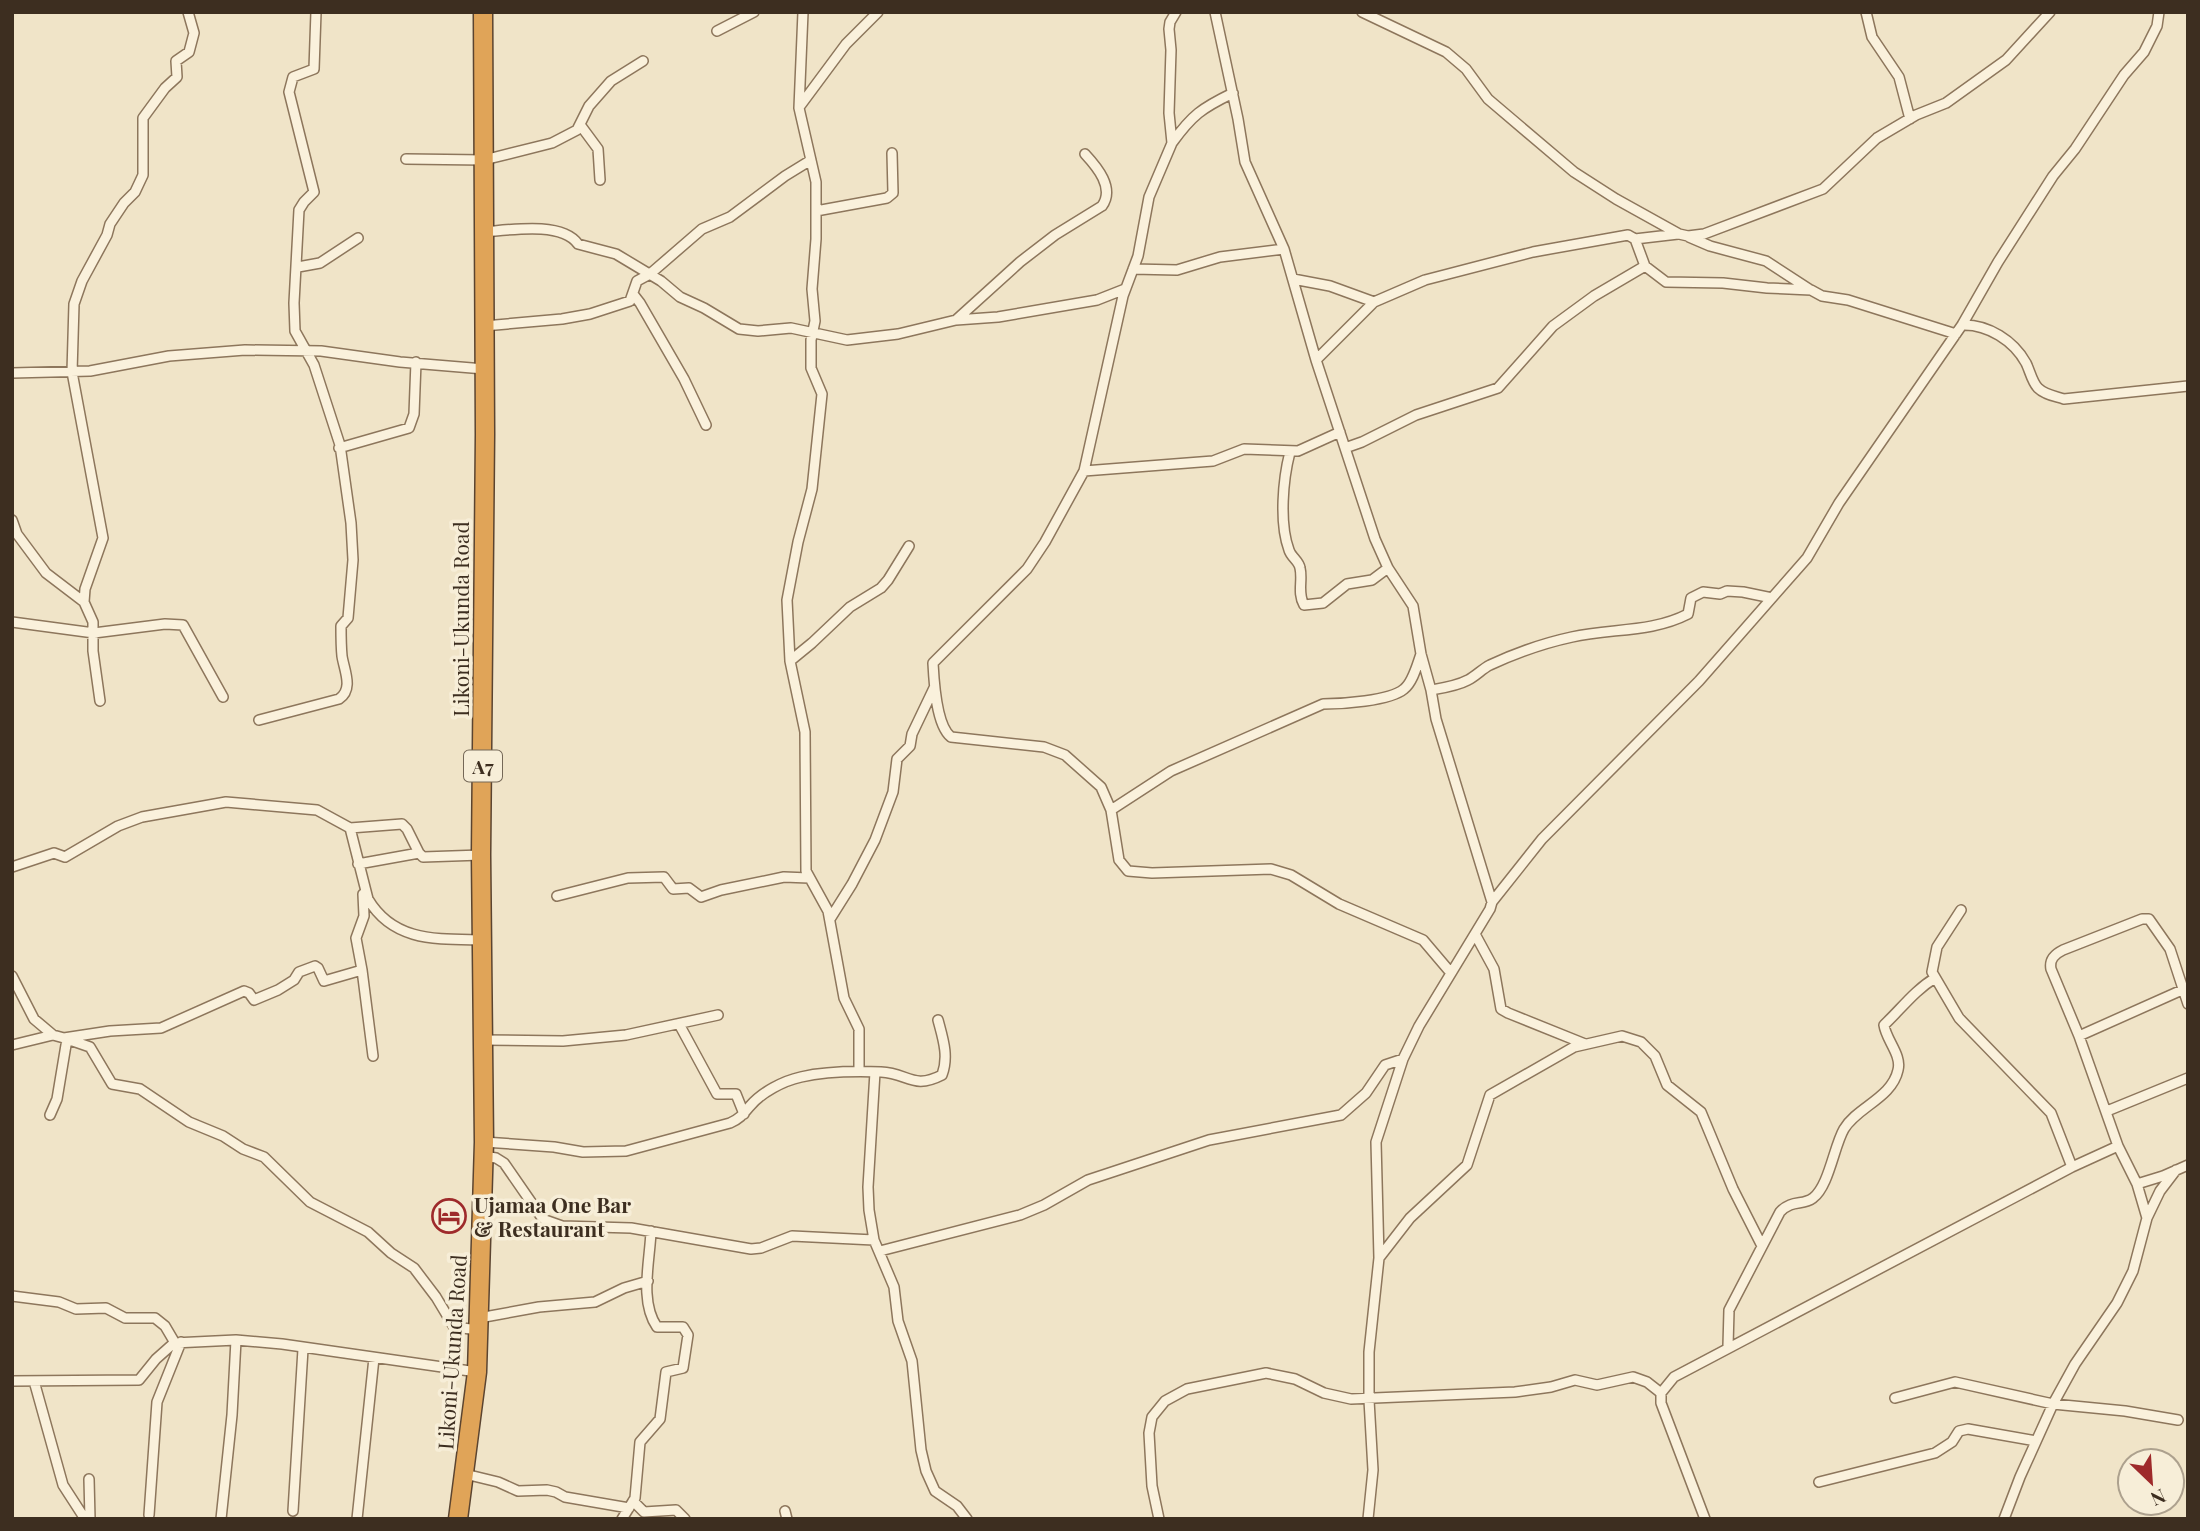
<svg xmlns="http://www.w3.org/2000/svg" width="2200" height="1531" viewBox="0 0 2200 1531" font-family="'Playfair Display',serif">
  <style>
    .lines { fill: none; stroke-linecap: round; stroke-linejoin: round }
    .street-casing { stroke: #8d765c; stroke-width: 12 }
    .highway-casing { stroke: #5b4430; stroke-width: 21 }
    .street { stroke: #faf1dc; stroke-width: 9 }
    .highway { stroke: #e0a458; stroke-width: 18 }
    .labels { text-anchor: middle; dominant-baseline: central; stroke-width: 7; stroke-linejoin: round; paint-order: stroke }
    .shield { fill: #f7eed8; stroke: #756857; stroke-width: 2 }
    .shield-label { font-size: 19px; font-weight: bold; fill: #3d2e20 }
    .street-label { font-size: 21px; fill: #3d2e20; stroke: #f7eed8 }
    .poi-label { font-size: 21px; font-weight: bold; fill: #3d2e20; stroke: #f7eed8; text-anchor: start }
  </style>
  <rect width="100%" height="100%" fill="#f0e4c8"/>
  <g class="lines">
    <g class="street-casing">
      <path id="street" d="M803,12L799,108L816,182V239L812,289L815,321L811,340V368L822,394L812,489L798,542L787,600L790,661L805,732L806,871L828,911L844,998L859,1029V1071
        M1176,12L1170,22L1169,29L1171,50L1169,113L1172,143L1149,197L1138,256L1123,296L1084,471L1045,542L1027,569L933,663C934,682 936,725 951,737L1044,747L1065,755L1101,787L1111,810L1119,860L1128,871L1152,873L1271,869L1291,875L1339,904L1423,940L1451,973
        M1215,12L1238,119L1245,162L1284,249L1316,360L1375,539L1388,568L1413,606L1421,654L1431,690L1436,719L1492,902
        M1362,12L1446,52L1466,69L1488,99L1574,172L1616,199L1679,234L1688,236L1704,234L1823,189L1877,138L1916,115L1946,103L2006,60L2050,12
        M1866,12L1872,37L1899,77L1910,119
        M717,31L754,12
        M800,106L846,44L878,12
        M581,126L598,149L600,180
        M1172,143C1192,115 1202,108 1233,93
        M406,159L484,160L552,143L577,130L589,106L611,81L643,61
        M816,211L887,198L893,193L892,153
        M484,232C509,230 562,221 578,244L616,254L661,281L680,297L704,308L739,329L758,331L791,328L847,340L898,334L956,320L1020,262L1055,235L1102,206C1115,188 1097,167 1085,154
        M1689,237L1710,246L1766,261L1809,289
        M1635,239L1678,234
        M298,267L320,263L358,238
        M1133,269L1177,270L1220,257L1284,249
        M1293,279L1330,286L1374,302
        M633,294L640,303L684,379L706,425
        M956,320L998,317L1097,300L1125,289
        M1962,325C1988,324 2014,341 2026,363C2030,371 2032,382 2038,388C2045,395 2055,396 2064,399L2188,386
        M484,326L562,319L590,314L630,301L637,281L650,274L702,229L730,217L785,176L811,160
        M1316,360L1374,302L1425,280L1533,252L1628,235L1635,239L1645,266L1666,282L1723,283L1767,288L1811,290L1822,296L1848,300L1956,334
        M12,373L90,371L169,356L245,350L321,351L400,362L484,369
        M339,448L409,428L414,414L416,362
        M1345,448L1362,442L1416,415L1498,388L1553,326L1594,296L1645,266
        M1290,452C1283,479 1279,523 1289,550C1291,557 1299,561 1300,568C1303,580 1297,593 1304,605L1323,603L1347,584L1372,580L1388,568
        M1084,471L1213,461L1244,449L1298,451L1340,432
        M12,520L17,534L46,573L84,602L93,622V651L100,701
        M84,602L85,589L103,538L72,372L74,304L82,281L107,235L110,224L124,203L135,192L143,175V118L165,88L177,77L176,61L189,52L194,33L188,12
        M12,622L94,633L165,624L183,625L223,697
        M790,661L812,643L850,607L881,588L888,580L909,546
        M1431,690C1443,688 1457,686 1468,680C1476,676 1482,669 1490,665C1516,653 1544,643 1572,637C1611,628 1651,633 1688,614L1691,598L1703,592L1720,594L1727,591L1743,592L1772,598
        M259,720L339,699C354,689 344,670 342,656C341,646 341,636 341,626L348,618L353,560L351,523L340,445L314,365L295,331L294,303L299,210L304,202L314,192L289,92L293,77L314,69L316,12
        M1111,810L1171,771L1323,704C1341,704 1390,701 1404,689C1413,682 1417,665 1421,654
        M350,828L368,899C394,943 439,939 483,940
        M358,864L419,853L423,857L481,855
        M12,867L54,853L65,857L118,826L142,817L226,802L317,810L350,828L402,824L407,829L419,853
        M363,894L364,916L356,938L362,970L373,1056
        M557,896L628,878L664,877L673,889L689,888L701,897L721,890L784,877L809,878
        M1961,910L1937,947L1932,972L1959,1018L2051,1113L2072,1167
        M830,919L852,884L875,840L893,792L897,759L910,746L912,734L934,688
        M1475,934L1494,969L1501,1009L1508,1013L1585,1044
        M12,976L34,1019L53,1035
        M679,1024L717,1094H736L744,1114
        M2079,1036L2182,990
        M64,1038L90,1047L112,1084L140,1089L189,1122L223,1136L243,1149L264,1157L310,1202L368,1232L391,1253L414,1268L436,1297L454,1327L479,1330
        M482,1040L563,1041L626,1035L718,1015
        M12,1045L53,1035L64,1038L110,1031L161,1028L244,991L249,993L254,1000L278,990L294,980L299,972L315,966L318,968L324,981L362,970
        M875,1072L868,1187L869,1210L874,1240L894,1287L898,1321L912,1361L921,1450L926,1471L935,1491L957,1506L967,1519
        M2107,1111L2188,1078
        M50,1115L57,1099L67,1039
        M484,1142L554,1147L583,1152L626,1151L730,1123C740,1119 744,1113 750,1106C762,1092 783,1081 801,1077C827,1071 854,1071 881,1072C908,1073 913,1090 942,1075C949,1056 943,1039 938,1020
        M483,1156L496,1158L504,1163L540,1215L545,1220L562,1226L631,1228L751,1249L761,1248L792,1236L874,1240
        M2137,1184L2163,1176L2188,1165
        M2147,1218L2160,1191L2176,1170
        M880,1251L1020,1215L1044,1205L1088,1180L1209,1140L1341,1115L1366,1093L1385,1065L1403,1059
        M1379,1258L1410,1218L1467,1165L1490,1095L1574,1047L1622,1036L1641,1042L1655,1056L1667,1085L1701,1112L1733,1189L1762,1246
        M12,1296L59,1302L76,1309L106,1308L125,1318H155L165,1326L175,1343
        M479,1318L539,1307L595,1302L624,1288L648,1281
        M1728,1346L1729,1310L1780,1212C1792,1199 1803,1206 1813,1198C1829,1186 1834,1146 1844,1129C1857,1107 1892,1098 1898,1070C1902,1055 1886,1040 1884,1025C1901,1009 1915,990 1935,978
        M12,1381L139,1380L156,1359L174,1343L236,1340L282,1344L477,1372
        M34,1381L63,1485L85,1519
        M1895,1398L1955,1382L2053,1404L2125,1411L2178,1420
        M465,1474L498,1482L518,1491L547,1490L556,1492L565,1497L629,1508
        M89,1479L90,1519
        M1819,1482L1935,1453L1952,1442L1959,1431L1968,1429L2036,1441
        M633,1501L644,1512L676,1510L685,1519
        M293,1511L303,1349
        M785,1511L787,1519
        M149,1515L157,1402L181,1342
        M221,1519L232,1415L236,1340
        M357,1519L374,1358
        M622,1519L635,1498L640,1442L660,1419L666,1372L683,1368L688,1335L683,1327H657C639,1301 650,1261 651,1231
        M1159,1519L1152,1486L1149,1433L1152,1417L1165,1401L1187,1389L1266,1373L1295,1379L1324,1393L1351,1399L1515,1392L1551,1387L1575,1380L1597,1385L1633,1377L1647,1382L1661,1393
        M1368,1519L1373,1470L1369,1400V1352L1379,1258L1376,1142L1403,1059L1419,1026L1490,909L1492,902L1542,839L1699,681L1807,558L1839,503L1962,325L1998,262L2053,176L2075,149L2124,75L2144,52L2157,26L2159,12
        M1705,1519L1661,1403V1393L1674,1377L2072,1167L2118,1146
        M2004,1519L2020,1477L2053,1404L2075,1364L2117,1303L2133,1271L2147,1218L2137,1184L2118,1146L2079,1036L2051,969C2049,959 2055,954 2063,950L2142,919H2149L2170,949L2188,1004"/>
    </g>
    <g class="highway-casing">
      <path id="highway" d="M458,1519L477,1372L484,1142L481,855L485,434L483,12"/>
    </g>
    <use href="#street" class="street"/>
    <use href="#highway" class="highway"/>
  </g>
  <defs>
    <g id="hotel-ring" transform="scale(1.75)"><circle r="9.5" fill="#f7eed8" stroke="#9e2a2b" stroke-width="1.5"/><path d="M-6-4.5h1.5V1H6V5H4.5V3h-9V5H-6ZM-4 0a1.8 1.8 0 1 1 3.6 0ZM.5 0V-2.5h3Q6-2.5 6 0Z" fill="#9e2a2b"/></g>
  </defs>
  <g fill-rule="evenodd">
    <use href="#hotel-ring" x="449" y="1216"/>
  </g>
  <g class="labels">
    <rect class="shield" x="464" y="750.5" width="38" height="31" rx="5"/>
    <g class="shield-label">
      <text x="483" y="766">A7</text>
    </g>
    <g class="street-label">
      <text transform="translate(460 619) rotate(-90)">Likoni-Ukunda Road</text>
      <text transform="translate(451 1352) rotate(-86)">Likoni-Ukunda Road</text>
    </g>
    <g class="poi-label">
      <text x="474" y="1204">Ujamaa One Bar<tspan x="474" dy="24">&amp; Restaurant</tspan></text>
    </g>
  </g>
  <rect width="2200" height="1531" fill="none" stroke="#3d2e20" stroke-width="28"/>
  <g transform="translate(2151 1482) rotate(155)"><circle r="33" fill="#f7eed8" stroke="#ada18e" stroke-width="2"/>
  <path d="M0-5L12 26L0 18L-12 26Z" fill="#9e2a2b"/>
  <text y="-10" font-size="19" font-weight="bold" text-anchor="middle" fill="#3d2e20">N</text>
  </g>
</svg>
